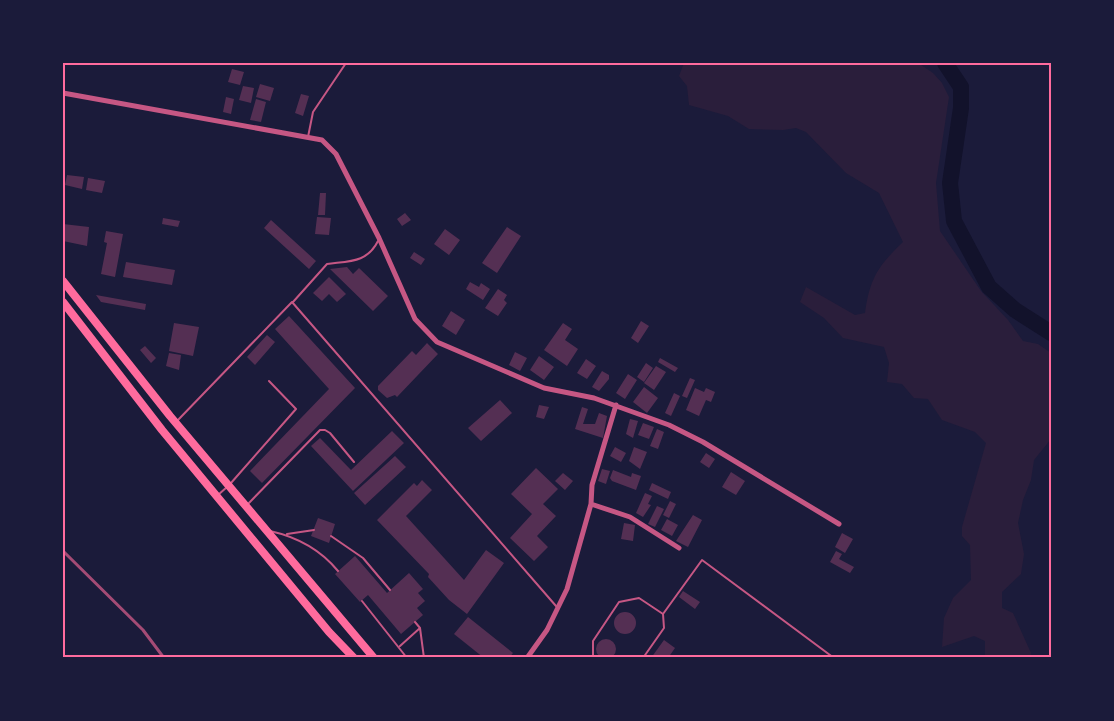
<svg xmlns="http://www.w3.org/2000/svg" width="1114" height="721" viewBox="0 0 1114 721" font-family="Commissioner,sans-serif">
  <style>
    .green { fill: #2a1e3b }
    .lines { fill: none; stroke-linecap: round; stroke-linejoin: round }
    .river { stroke: #12122b; stroke-width: 16 }
    .building { fill: #542f53 }
    .service { stroke: #c65784; stroke-width: 2 }
    .minor { stroke: #c65784; stroke-width: 5 }
    .primary { stroke: #ff6b9d; stroke-width: 8 }
    .rail { stroke: #a44b75; stroke-width: 3 }
    .neatline { fill: none; stroke: #ff6b9d; stroke-width: 2 }
  </style>
  <rect width="100%" height="100%" fill="#1b1b3a"/>
  <path class="green" d="M684,63H918L933,73L942,83L949,97L936,183L940,231L981,291L1008,320L1023,341L1038,344L1051,353V439L1034,460L1031,480L1023,500L1018,523L1024,554L1021,574L1002,592V608L1013,613L1031,653L1030,658H985V641L974,636L942,647L944,618L953,598L971,580L970,545L962,536V527L986,443L975,432L942,420L928,399L914,398L902,384L887,382L889,363L884,347L843,338L824,318L800,302L806,287L855,315L865,313C870,278 878,266 903,242L879,193L846,173L806,132L796,128L783,130L749,129L728,116L689,105L687,86L679,76Z"/>
  <g class="lines">
    <path class="river" d="M945,63L961,87V108L950,183L954,221L989,287L1015,310L1051,333"/>
  </g>
  <path class="building" d="M232,69L244,72L240,85L228,82Z
    M260,84L274,88L270,101L256,97Z
    M243,86L254,88L251,103L239,100Z
    M301,94L309,96L303,116L295,113Z
    M226,97L234,99L231,114L223,112Z
    M256,99L266,102L261,122L250,120Z
    M67,175L84,177L82,189L65,185Z
    M88,178L105,181L102,193L86,190Z
    M320,193H326L325,215H318Z
    M405,213L411,220L402,226L397,219Z
    M317,217L331,218L329,235L315,234Z
    M163,218L180,221L178,227L162,224Z
    M271,220L316,261L309,269L264,228Z
    M63,224L89,227L87,246L63,241Z
    M507,227L521,236L497,273L482,263Z
    M445,229L460,240L449,255L434,244Z
    M106,231L123,234L115,277L101,274L107,243L104,242Z
    M414,252L425,259L421,265L410,258Z
    M126,262L175,270L172,285L123,277Z
    M347,267L353,274L359,268L388,296L373,311L330,269Z
    M329,277L346,294L337,302L329,294L322,301L313,293Z
    M470,282L479,287L481,283L490,289L483,300L466,289Z
    M498,289L507,295L504,300L507,303L498,316L485,308Z
    M96,295L146,304L145,310L101,302Z
    M451,311L465,320L456,335L442,326Z
    M289,316L355,388L262,483L250,471L329,389L275,329Z
    M641,321L649,326L638,343L631,338Z
    M174,323L199,327L193,356L169,351Z
    M563,323L572,329L565,340L578,349L567,366L544,350Z
    M267,335L275,342L255,365L247,357Z
    M427,343L438,354L397,397L395,395L387,398L378,390V386L412,351L416,355Z
    M145,346L156,358L151,363L140,350Z
    M515,352L527,358L520,371L509,365Z
    M169,353L181,355L179,370L166,366Z
    M539,356L554,367L544,380L530,370Z
    M660,358L678,368L675,372L658,362Z
    M586,359L596,366L587,379L577,373Z
    M646,363L653,368L644,382L637,377Z
    M656,366L666,372L654,390L644,383Z
    M602,371L609,375V379L599,391L592,387Z
    M628,374L637,380L625,399L616,393Z
    M690,378L695,380L687,398L682,396Z
    M644,387L658,398L647,413L633,402Z
    M695,388L704,392L706,388L715,392L711,402L706,400L699,416L686,410Z
    M674,393L680,396L671,416L665,413Z
    M500,400L512,413L481,441L468,428Z
    M539,405L549,407L544,419L536,417Z
    M582,407L588,409L583,424H595L599,413L607,416L603,438L575,429Z
    M630,419L638,421L633,438L626,434Z
    M643,423L654,427L649,439L638,435Z
    M657,429L664,432L658,449L650,446Z
    M392,431L404,443L353,491L311,446L320,438L351,470Z
    M615,447L626,453L621,462L610,456Z
    M634,447L647,452L640,469L629,461Z
    M706,453L715,459L709,468L700,462Z
    M395,456L406,467L365,505L354,493Z
    M536,468L558,489L543,504L556,516L537,536L548,547L534,561L510,538L532,514L511,494Z
    M602,469L610,471L606,484L598,481Z
    M613,470L631,477L632,473L641,476L636,490L612,481L610,478Z
    M731,472L745,481L736,495L722,487Z
    M563,473L573,481L565,490L555,481Z
    M422,480L432,490L406,516L464,580L486,550L504,563L467,614L449,600L428,577L429,574L377,520L414,483L417,486Z
    M652,483L671,492L668,499L649,490Z
    M645,493L652,496L648,504L651,505L643,517L636,513Z
    M670,501L676,504L669,518L663,515Z
    M657,506L664,509L655,527L648,524Z
    M693,515L702,520L688,547L676,541Z
    M318,518L335,524L329,543L311,536Z
    M667,519L678,525L672,536L661,530Z
    M624,523L635,525L633,541L621,539Z
    M842,533L853,539L845,553L835,547Z
    M836,551L842,554L839,559L854,567L850,573L830,562Z
    M355,556L387,593L409,573L423,589L418,593L425,601L417,608L423,615L401,634L368,595L360,602L335,574Z
    M683,591L700,602L695,609L679,597Z
    M614 623a11 11 0 1 1 22 0a11 11 0 1 1-22 0Z
    M468,617L513,653L509,658H484L454,634Z
    M596 649a10 10 0 1 1 20 0a10 10 0 1 1-20 0Z
    M664,640L675,648L668,658H651Z"/>
  <g class="lines">
    <path class="service" d="M308,137L313,112L346,63
      M293,302L327,264C349,261 367,263 378,241
      M178,420L292,302L556,606
      M231,483L296,409L269,381
      M218,495L227,487
      M247,505L320,430H325L330,433L354,462
      M270,531C297,537 320,549 338,571
      M287,534L314,530
      M331,536L363,558L390,590
      M362,601L407,658
      M415,622L420,628L424,658
      M400,646L420,628
      M593,658V641L619,602L639,598L663,614
      M643,658L664,628L663,614L702,560L834,658"/>
    <path class="minor" d="M63,93L322,140L336,154L379,238L415,319L437,342L544,388L594,398L669,425L703,442L839,524
      M591,504L630,517L679,548
      M527,658L547,630L567,589L591,504L592,485L616,405"/>
    <path class="primary" d="M63,281L170,416L374,658
      M63,302L162,430L329,632L354,658"/>
    <path class="rail" d="M63,551L143,630L164,658"/>
  </g>
  <rect width="1114" height="721" fill="none" stroke="#1b1b3a" stroke-width="129"/>
  <rect x="64" y="64" width="986" height="592" class="neatline"/>
</svg>
